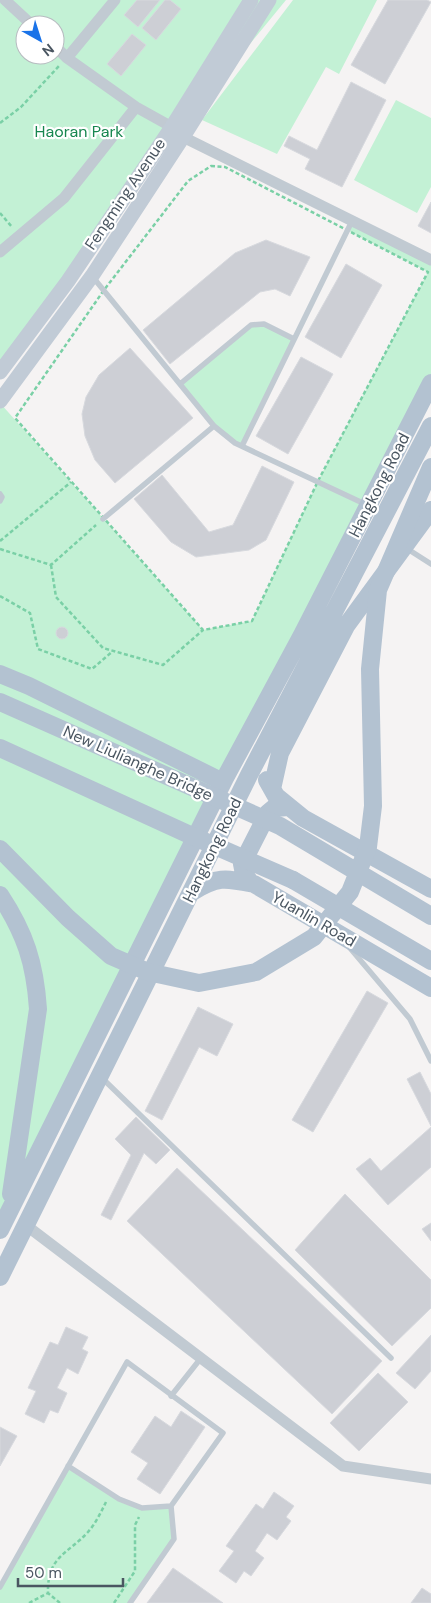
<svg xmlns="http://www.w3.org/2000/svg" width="431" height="1603" viewBox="0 0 431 1603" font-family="'DM Sans',sans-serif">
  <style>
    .green { fill: #c3f1d5; fill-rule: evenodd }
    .building { fill: #cdcfd5; stroke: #d7d9de }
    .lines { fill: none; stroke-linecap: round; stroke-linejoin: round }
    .path { stroke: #7ad0a6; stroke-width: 2.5; stroke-dasharray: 4 2.5; stroke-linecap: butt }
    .lane { stroke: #c1cad2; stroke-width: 5.5 }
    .street { stroke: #c1cad2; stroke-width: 11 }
    .secondary { stroke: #c1cbd6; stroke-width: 15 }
    .primary { stroke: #b3c2d1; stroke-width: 18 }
    .primary-bridge { stroke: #b3c2d1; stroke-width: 18 }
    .labels { text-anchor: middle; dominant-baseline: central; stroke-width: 4.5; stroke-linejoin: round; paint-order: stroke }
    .park-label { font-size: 16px; fill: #17864f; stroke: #fff }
    .street-label { font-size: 16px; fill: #4a5661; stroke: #fff }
  </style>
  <rect width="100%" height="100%" fill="#f5f3f3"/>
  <path class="green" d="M0,0H286L175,135L0,368ZM25,25H55V55H25Z
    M293,0H377L339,74L326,67L277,154L202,120Z
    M396,100L431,118V187L417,213L354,180Z
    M353,220L431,260V382L0,1230V403L203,630L252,621L318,481L428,272L347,230Z
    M264,324L294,339L242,446L214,426L180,384L251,325Z
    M68,1466L88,1481L142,1508L171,1506L174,1539L130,1603H0V1587Z"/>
  <path class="building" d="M137,0H160L138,27L124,15Z
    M165,0H170L181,9L156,40L142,28Z
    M388,0H427L431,2L385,84L351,65Z
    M132,34L146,45L121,76L107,64Z
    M351,82L386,100L342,187L305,169L310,159L284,146L289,136L317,150Z
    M431,202V233L418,226Z
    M266,240L310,257L290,296L275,289L260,292L170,364L143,330L235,253Z
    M346,264L382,285L341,358L305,337Z
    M130,348L193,418L115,483L95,460L85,436L82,414L86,397L99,375Z
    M301,357L333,374L288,454L256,436Z
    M262,466L294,482L266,540L249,550L196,557L171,542L134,499L162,475L209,532L233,525Z
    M56 633a6 6 0 1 1 12 0a6 6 0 1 1-12 0Z
    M367,991L388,1003L313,1132L292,1120Z
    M198,1007L233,1024L217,1056L199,1047L162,1120L145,1111Z
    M420,1072L431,1094V1126L407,1079Z
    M136,1117L170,1150L156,1164L144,1153L111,1220L101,1215L131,1155L115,1139Z
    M431,1127V1167L388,1205L356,1169L370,1158L381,1171Z
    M177,1168L382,1361L332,1414L127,1221Z
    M345,1194L431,1280V1308L392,1346L295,1250Z
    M431,1223V1241L422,1229Z
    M66,1327L88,1337L82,1349L88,1352L78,1374L67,1368L57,1388L67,1393L58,1413L50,1410L44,1423L25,1414L36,1391L28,1388L50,1342L58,1345Z
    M431,1335V1371L415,1389L396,1373Z
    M378,1373L408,1402L359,1451L330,1423Z
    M181,1411L205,1427L160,1494L137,1479L148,1463L131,1452L155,1416L171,1427Z
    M0,1427L17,1436L0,1466Z
    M274,1492L294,1506L286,1517L291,1521L277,1540L267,1533L255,1551L264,1558L251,1576L244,1571L236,1583L219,1571L234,1551L226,1546L256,1504L263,1509Z
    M173,1568L223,1603H147Z
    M422,1588L431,1594V1603H411Z"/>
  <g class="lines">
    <path class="path" d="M0,123L21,107L59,66
      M211,166L225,167L428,272L318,481L252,621L203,630L15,418L104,290L188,181Z
      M0,213L12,227
      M0,541L71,482
      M0,549L51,565L96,525
      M51,565L56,597L103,648L163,665L203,630
      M0,596L30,613L38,649L92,669L113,651
      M29,1603L48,1593
      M60,1603L48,1593C47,1556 68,1554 88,1532C96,1523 101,1512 106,1502
      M114,1603L135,1571V1525L139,1517"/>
    <path class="lane" d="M92,276L214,426L235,443L367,505
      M180,384L251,325L264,324L294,339
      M242,446L352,221
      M0,494L2,497L0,501
      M103,519L214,426
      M406,548L431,564
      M350,948L410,1019L431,1061
      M102,1078L391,1358
      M171,1396L201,1358
      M68,1466L119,1499L142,1508L171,1506
      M0,1587L127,1362L223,1433L171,1506L174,1539L130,1603"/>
    <path class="street" d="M5,0L32,25
      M55,46L67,58L115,0
      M67,58L136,107L172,127L183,137L431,260
      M0,252L64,198L136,107
      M27,1226L343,1466L431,1479"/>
    <path class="secondary" d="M0,372L68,281L172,127L251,0
      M0,401L92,276L183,137L269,0"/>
    <path class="primary" d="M0,674L29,686L223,782
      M267,780L276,796L303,818L431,889
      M272,789L280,753L346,626L431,510
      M293,880L431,961
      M251,883L244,874L242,864L268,813L274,808L289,807
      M192,892C218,876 225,878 254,884L431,988
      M0,895C25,933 35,963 38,1009L11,1194
      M0,1230L225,778L302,635L431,383
      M0,1277L249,775L431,426"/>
    <path class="primary-bridge" d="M0,702L280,826L431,916
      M0,748L190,835L293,880
      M0,849L68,918L111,956L148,972L199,983L256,972L314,937L350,892L368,847L373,806L370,669L378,590L431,467"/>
  </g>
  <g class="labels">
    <g class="park-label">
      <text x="79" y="131">Haoran Park</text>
    </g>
    <g class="street-label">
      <text transform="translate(125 194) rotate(-56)">Fengming Avenue</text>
      <text transform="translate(379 485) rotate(-63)">Hangkong Road</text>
      <text transform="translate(138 763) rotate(24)">New Liulianghe Bridge</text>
      <text transform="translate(212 850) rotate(-64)">Hangkong Road</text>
      <text transform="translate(314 919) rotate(30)">Yuanlin Road</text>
    </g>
  </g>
  <g transform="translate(40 40) rotate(141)"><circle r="24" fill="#ffffff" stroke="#b7bbc0"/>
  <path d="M0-4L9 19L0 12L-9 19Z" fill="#1a73e8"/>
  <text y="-8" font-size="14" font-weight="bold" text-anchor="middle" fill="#4a5661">N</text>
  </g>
  <path d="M18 1578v8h105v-8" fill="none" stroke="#4a5661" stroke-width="2.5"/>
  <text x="25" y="1578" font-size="15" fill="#4a5661" stroke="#ffffff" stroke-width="4" paint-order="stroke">50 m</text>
</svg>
